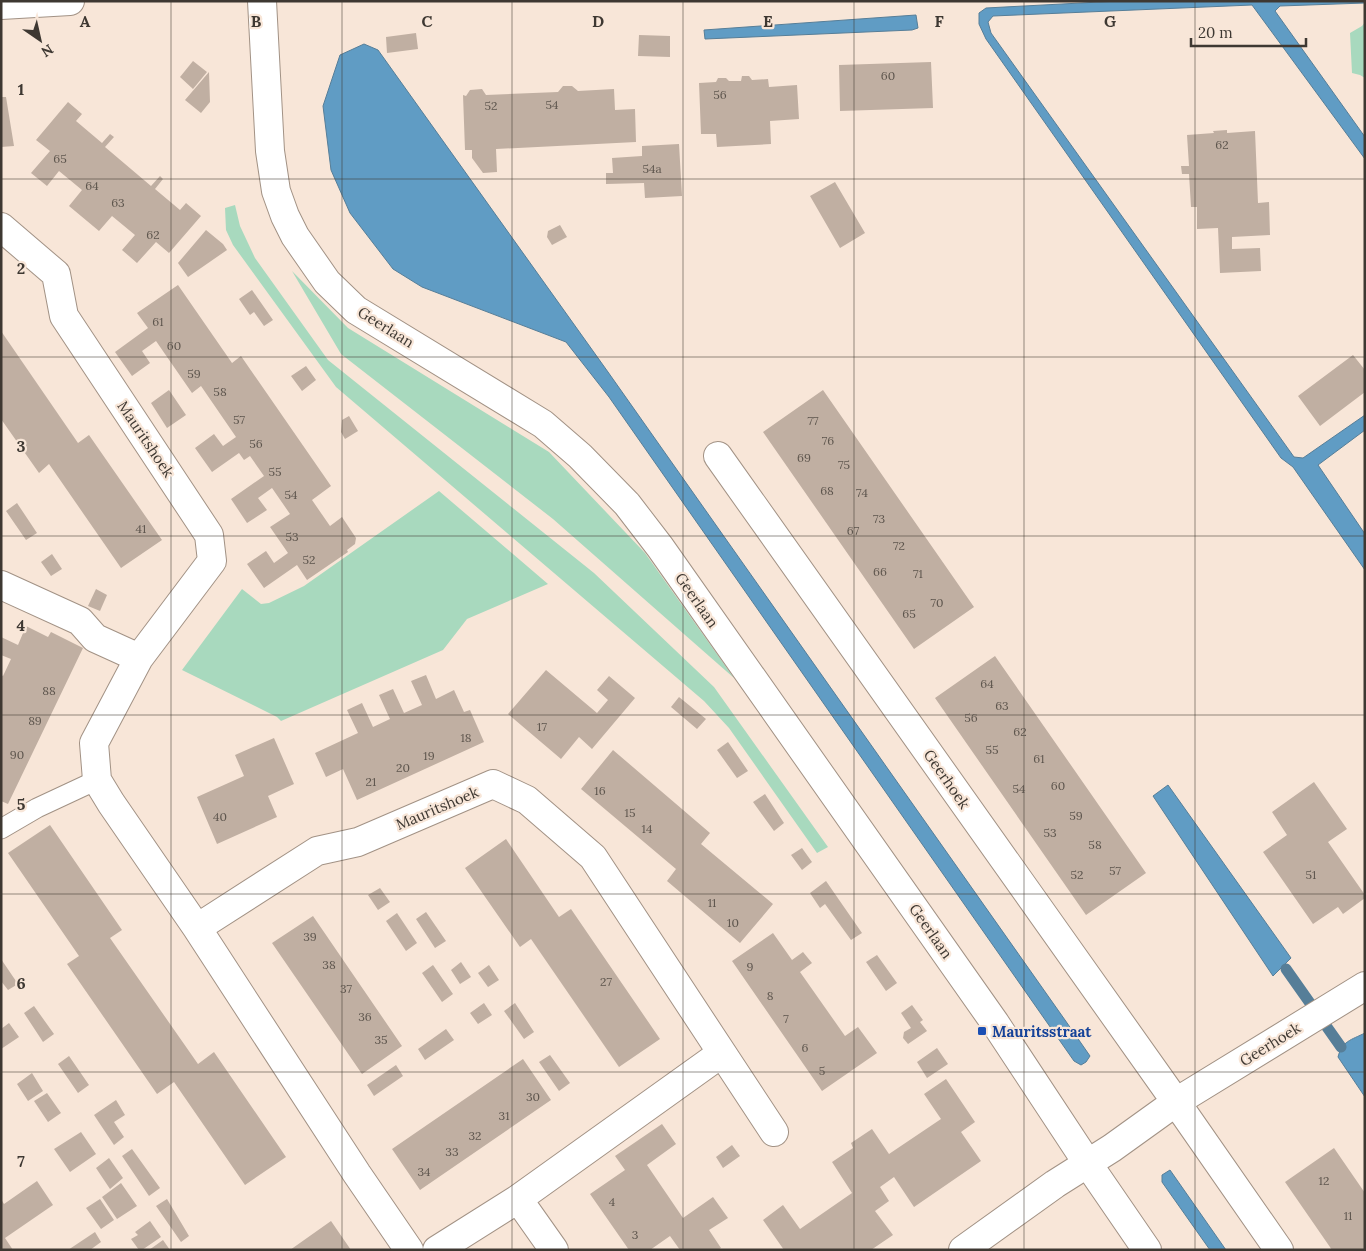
<svg xmlns="http://www.w3.org/2000/svg" width="1366" height="1251" viewBox="0 0 1366 1251" font-family="Lora,serif">
  <style>
    .green { fill: #a8d9be }
    .water { fill: #609cc4; stroke: #567e98 }
    .lines { fill: none; stroke-linecap: round; stroke-linejoin: round }
    .stream { stroke: #567e98; stroke-width: 11 }
    .building { fill: #c0afa2 }
    .service-casing { stroke: #a29285; stroke-width: 21 }
    .minor-casing { stroke: #a29285; stroke-width: 30 }
    .tertiary-casing { stroke: #a29285; stroke-width: 30 }
    .service { stroke: #fff; stroke-width: 19 }
    .minor { stroke: #fff; stroke-width: 28 }
    .tertiary { stroke: #fff; stroke-width: 28 }
    .grid { fill: none; stroke: #3e3832; stroke-width: 1; stroke-opacity: 0.55 }
    .transit-dot { fill: #1a4fb4; stroke: #f8e6d8; stroke-width: 2 }
    .labels { text-anchor: middle; dominant-baseline: central; stroke-width: 4.5; stroke-linejoin: round; paint-order: stroke }
    .number-label { font-size: 12px; fill: #5e564e }
    .street-label { font-size: 15px; fill: #3e3832; stroke: #f8e6d8 }
    .transit-label { font-size: 15px; font-weight: bold; fill: #164399; stroke: #f8e6d8; text-anchor: start }
    .grid-label { font-size: 16px; text-anchor: middle; font-weight: bold; fill: #3e3832; stroke: #f8e6d8; stroke-width: 4.5; stroke-linejoin: round; paint-order: stroke }
  </style>
  <rect width="100%" height="100%" fill="#f8e6d8"/>
  <path class="green" d="M1365,22V78L1360,75L1352,73L1350,33L1362,26Z
    M235,205L240,226L255,258L328,360L594,573L714,687L828,847L817,853L729,728L704,701L336,387L233,245L226,230L225,208Z
    M292,271L348,328L549,452L645,553L734,678L553,519L341,354Z
    M439,491L548,584L467,619L443,650L281,721L277,717L182,670L242,589L261,604L269,603L304,586Z"/>
  <path class="water" d="M1119,1H1365V3L1280,6L1275,11L1365,137V159L1252,5L993,16L988,22L991,33L1294,457L1303,458L1365,415V430L1318,465L1365,534V570L1293,467L1281,458L986,39L979,24V13L986,8Z
    M916,15L918,28L912,30L705,39L704,30Z
    M364,44L378,50L608,372L1065,1020L1090,1056L1086,1062L1081,1065L1074,1061L609,397L566,342L422,287L393,269L350,213L331,170L323,106L340,55Z
    M1168,785L1291,958L1273,976L1153,796Z
    M1365,1033V1097L1338,1057C1342,1041 1351,1040 1365,1033Z
    M1170,1170L1226,1250H1210L1162,1182V1175Z"/>
  <g class="lines">
    <path class="stream" d="M1286,969L1341,1047"/>
  </g>
  <path class="building" d="M416,33L418,49L387,53L386,37Z
    M639,35L670,36V57L638,56Z
    M193,61L207,72L193,89L180,77Z
    M931,62L933,108L840,111L839,65Z
    M209,72L210,102L201,113L185,100Z
    M742,76H749L752,80L768,79L769,87L797,85L799,119L770,121L771,144L717,147L716,134H701L699,83L716,82L718,78H726L729,81H741Z
    M563,86H572L578,91L614,89L615,110L635,109L636,142L496,149L497,172L483,173L472,158V150H465L463,95L466,96L470,90L482,89L486,95L558,92Z
    M1,97H6L14,146L1,147Z
    M68,102L82,114L76,121L102,143L110,134L114,137L105,147L151,186L160,176L163,179L155,189L180,210L186,203L201,216L169,253L156,242L137,263L122,250L135,235L112,216L99,231L69,206L82,190L59,171L47,186L31,173L50,151L36,140Z
    M1227,130V133L1255,131L1258,203L1269,202L1270,235L1232,237V249L1260,248L1261,271L1220,273L1218,228L1197,229V207H1191L1189,174H1182L1181,166H1189L1187,135L1214,133L1213,131Z
    M679,144L682,196L645,198L644,183L606,184V173H613L612,158L642,156V146Z
    M835,182L865,233L840,248L810,196Z
    M560,225L567,237L552,245L547,237L548,231Z
    M206,230L223,244L227,250L188,277L178,263Z
    M178,285L232,363L241,356L331,486L312,500L330,526L342,517L356,538L355,544L347,550L348,552L307,580L297,565L264,588L247,564L266,551L274,563L288,553L270,527L290,514L272,488L258,498L267,510L247,523L231,499L264,476L250,456L244,460L239,453L212,472L195,448L214,434L223,446L236,437L201,386L192,393L156,341L142,351L150,363L132,376L115,352L148,328L137,313Z
    M252,290L273,320L264,326L254,312L250,315L239,299Z
    M1,331L78,443L89,435L162,540L121,568L49,464L39,473L1,419Z
    M1353,355L1365,370V392L1320,426L1298,396Z
    M306,366L316,380L302,391L291,376Z
    M169,390L186,415L167,428L151,403Z
    M823,390L974,607L914,649L763,432Z
    M349,416L358,431L345,439L341,432L342,420Z
    M17,503L37,533L26,540L6,511Z
    M52,554L62,569L51,576L41,562Z
    M96,589L107,595L100,611L88,606Z
    M26,626L48,637L51,632L83,648L8,804L1,801V675L3,676L11,659L1,655V637L18,645Z
    M995,656L1146,873L1086,915L935,698Z
    M546,670L597,713L608,700L597,690L609,676L635,698L592,749L579,737L561,759L508,714Z
    M426,675L436,699L454,690L464,712L470,710L484,742L357,800L343,769L326,777L315,753L358,733L347,710L362,703L373,727L390,719L379,695L393,689L404,713L422,705L411,681Z
    M679,697L706,719L697,729L671,707Z
    M274,738L294,784L268,796L277,817L217,844L197,797L244,776L235,755Z
    M728,742L748,771L737,778L717,750Z
    M613,750L710,833L701,844L773,904L740,943L667,881L676,869L581,789Z
    M1314,782L1347,829L1328,842L1365,895V898L1343,914L1338,907L1313,924L1263,852L1287,835L1272,812Z
    M765,794L784,823L774,831L753,802Z
    M50,825L122,930L110,938L198,1064L214,1052L286,1157L245,1185L174,1082L157,1094L67,964L79,956L8,853Z
    M506,839L559,917L571,909L660,1039L619,1067L531,939L520,947L465,868Z
    M802,848L812,862L802,870L791,855Z
    M826,881L862,933L851,940L825,904L820,908L810,893Z
    M380,888L390,902L378,910L368,895Z
    M426,912L446,941L435,948L416,919Z
    M397,913L417,943L406,951L386,921Z
    M313,916L402,1046L362,1074L272,943Z
    M773,933L792,960L803,952L812,963L800,972L845,1036L858,1027L877,1053L822,1091L732,961Z
    M877,955L897,983L886,991L866,962Z
    M1,959L18,984L8,990L1,981Z
    M461,962L471,977L460,984L451,970Z
    M433,965L453,994L442,1002L422,973Z
    M489,965L499,980L488,987L478,973Z
    M484,1003L492,1015L478,1024L470,1013Z
    M515,1003L534,1032L524,1039L504,1011Z
    M912,1005L923,1020L920,1022L927,1031L908,1044L903,1038L904,1032L911,1028L901,1013Z
    M34,1006L54,1034L43,1042L24,1013Z
    M9,1023L19,1037L1,1049V1029Z
    M446,1029L454,1040L425,1060L418,1049Z
    M937,1048L948,1064L927,1078L917,1062Z
    M550,1055L570,1083L559,1091L539,1062Z
    M69,1056L89,1085L78,1093L58,1064Z
    M523,1059L551,1100L420,1190L392,1149Z
    M396,1065L403,1076L374,1096L367,1085Z
    M32,1073L43,1091L28,1101L17,1084Z
    M946,1079L975,1122L961,1132L981,1161L914,1207L894,1177L880,1187L889,1201L875,1211L893,1235L871,1250H784L763,1220L783,1205L800,1229L852,1193L832,1162L853,1148L851,1143L872,1129L889,1154L941,1119L924,1094Z
    M47,1093L61,1113L48,1122L34,1101Z
    M116,1100L125,1115L114,1122L124,1137L114,1145L94,1115Z
    M662,1124L676,1144L647,1165L683,1218L713,1197L728,1218L709,1230L721,1248L718,1250H680L670,1236L650,1250H629L590,1194L625,1170L615,1156Z
    M81,1132L96,1154L70,1172L54,1149Z
    M732,1145L740,1156L723,1168L716,1157Z
    M1334,1148L1365,1193V1250H1332L1285,1182Z
    M132,1149L160,1188L149,1196L122,1156Z
    M109,1158L123,1178L110,1189L96,1168Z
    M37,1181L53,1205L5,1238L13,1250H1V1199L4,1204Z
    M121,1183L137,1206L117,1219L102,1197Z
    M100,1199L114,1220L101,1229L86,1208Z
    M167,1199L189,1236L181,1242L156,1206Z
    M150,1221L161,1237L142,1250H139L131,1239L138,1235L135,1232Z
    M331,1221L351,1250H290Z
    M95,1232L101,1242L90,1250H68Z
    M163,1240L170,1250H149Z"/>
  <g class="lines">
    <g class="service-casing">
      <path id="service" d="M1,829L37,808L97,780"/>
    </g>
    <g class="minor-casing">
      <path id="minor" d="M1,227L56,274L64,316L209,535L212,561L139,658L94,743L97,780L111,803L197,928L357,1174L409,1250
        M718,456L1176,1102L1279,1250
        M1,585L80,621L95,638L139,658
        M197,928L317,851L358,842L493,784L527,800L593,857L722,1053L518,1199
        M722,1053L774,1132
        M437,1250L518,1199L554,1250
        M963,1250L1055,1184L1112,1148L1176,1102L1365,986"/>
    </g>
    <g class="tertiary-casing">
      <path id="tertiary" d="M262,1L270,151L276,191L285,216L295,236L327,282L356,310L543,424L580,456L627,504L660,547L995,1023L1088,1164L1147,1250
        M1,5L70,1"/>
    </g>
    <use href="#service" class="service"/>
    <use href="#minor" class="minor"/>
    <use href="#tertiary" class="tertiary"/>
  </g>
  <path class="grid" d="M171,1V1250M342,1V1250M512,1V1250M683,1V1250M854,1V1250M1024,1V1250M1195,1V1250M1,179H1365M1,357H1365M1,536H1365M1,715H1365M1,894H1365M1,1072H1365"/>
  <rect class="transit-dot" x="977" y="1026" width="10" height="10" rx="2.5"/>
  <g class="labels">
    <g class="number-label">
      <text x="888" y="75">60</text>
      <text x="720" y="94">56</text>
      <text x="552" y="104">54</text>
      <text x="491" y="105">52</text>
      <text x="1222" y="144">62</text>
      <text x="60" y="158">65</text>
      <text x="652" y="168">54a</text>
      <text x="92" y="185">64</text>
      <text x="118" y="202">63</text>
      <text x="153" y="234">62</text>
      <text x="158" y="321">61</text>
      <text x="174" y="345">60</text>
      <text x="194" y="373">59</text>
      <text x="220" y="391">58</text>
      <text x="239" y="419">57</text>
      <text x="813" y="420">77</text>
      <text x="828" y="440">76</text>
      <text x="256" y="443">56</text>
      <text x="804" y="457">69</text>
      <text x="844" y="464">75</text>
      <text x="275" y="471">55</text>
      <text x="827" y="490">68</text>
      <text x="862" y="492">74</text>
      <text x="291" y="494">54</text>
      <text x="879" y="518">73</text>
      <text x="141" y="528">41</text>
      <text x="853" y="530">67</text>
      <text x="292" y="536">53</text>
      <text x="899" y="545">72</text>
      <text x="309" y="559">52</text>
      <text x="880" y="571">66</text>
      <text x="918" y="573">71</text>
      <text x="937" y="602">70</text>
      <text x="909" y="613">65</text>
      <text x="987" y="683">64</text>
      <text x="49" y="690">88</text>
      <text x="1002" y="705">63</text>
      <text x="971" y="717">56</text>
      <text x="35" y="720">89</text>
      <text x="542" y="726">17</text>
      <text x="1020" y="731">62</text>
      <text x="466" y="737">18</text>
      <text x="992" y="749">55</text>
      <text x="17" y="754">90</text>
      <text x="429" y="755">19</text>
      <text x="1039" y="758">61</text>
      <text x="403" y="767">20</text>
      <text x="371" y="781">21</text>
      <text x="1058" y="785">60</text>
      <text x="1019" y="788">54</text>
      <text x="600" y="790">16</text>
      <text x="630" y="812">15</text>
      <text x="1076" y="815">59</text>
      <text x="220" y="816">40</text>
      <text x="647" y="828">14</text>
      <text x="1050" y="832">53</text>
      <text x="1095" y="844">58</text>
      <text x="1115" y="870">57</text>
      <text x="1077" y="874">52</text>
      <text x="1311" y="874">51</text>
      <text x="712" y="902">11</text>
      <text x="733" y="922">10</text>
      <text x="310" y="936">39</text>
      <text x="329" y="964">38</text>
      <text x="750" y="966">9</text>
      <text x="606" y="981">27</text>
      <text x="346" y="988">37</text>
      <text x="770" y="995">8</text>
      <text x="365" y="1016">36</text>
      <text x="786" y="1018">7</text>
      <text x="381" y="1039">35</text>
      <text x="805" y="1047">6</text>
      <text x="822" y="1070">5</text>
      <text x="533" y="1096">30</text>
      <text x="504" y="1115">31</text>
      <text x="475" y="1135">32</text>
      <text x="452" y="1151">33</text>
      <text x="424" y="1171">34</text>
      <text x="1324" y="1180">12</text>
      <text x="612" y="1201">4</text>
      <text x="1348" y="1215">11</text>
      <text x="635" y="1234">3</text>
    </g>
    <g class="street-label">
      <text transform="translate(386 327) rotate(32)">Geerlaan</text>
      <text transform="translate(146 439) rotate(56)">Mauritshoek</text>
      <text transform="translate(697 600) rotate(55)">Geerlaan</text>
      <text transform="translate(947 779) rotate(55)">Geerhoek</text>
      <text transform="translate(437 808) rotate(-23)">Mauritshoek</text>
      <text transform="translate(931 931) rotate(55)">Geerlaan</text>
      <text transform="translate(1270 1044) rotate(-32)">Geerhoek</text>
    </g>
    <g class="transit-label">
      <text x="992" y="1031">Mauritsstraat</text>
    </g>
  </g>
  <g class="grid-label">
    <text x="85" y="27">A</text>
    <text x="256" y="27">B</text>
    <text x="427" y="27">C</text>
    <text x="598" y="27">D</text>
    <text x="768" y="27">E</text>
    <text x="939" y="27">F</text>
    <text x="1110" y="27">G</text>
    <text x="21" y="95">1</text>
    <text x="21" y="274">2</text>
    <text x="21" y="452">3</text>
    <text x="21" y="631">4</text>
    <text x="21" y="810">5</text>
    <text x="21" y="989">6</text>
    <text x="21" y="1167">7</text>
  </g>
  <rect width="1366" height="1251" fill="none" stroke="#3e3832" stroke-width="5"/>
  <g transform="translate(40 40) rotate(146)" stroke="#f8e6d8" stroke-width="4" paint-order="stroke">
  <path d="M0-4L9 19L0 12L-9 19Z" fill="#3e3832"/>
  <text y="-8" font-size="14" font-weight="bold" text-anchor="middle" fill="#3e3832">N</text>
  </g>
  <path d="M1191 38v8h115v-8" fill="none" stroke="#3e3832" stroke-width="2.5"/>
  <text x="1198" y="38" font-size="15" fill="#3e3832" stroke="#f8e6d8" stroke-width="4" paint-order="stroke">20 m</text>
</svg>
